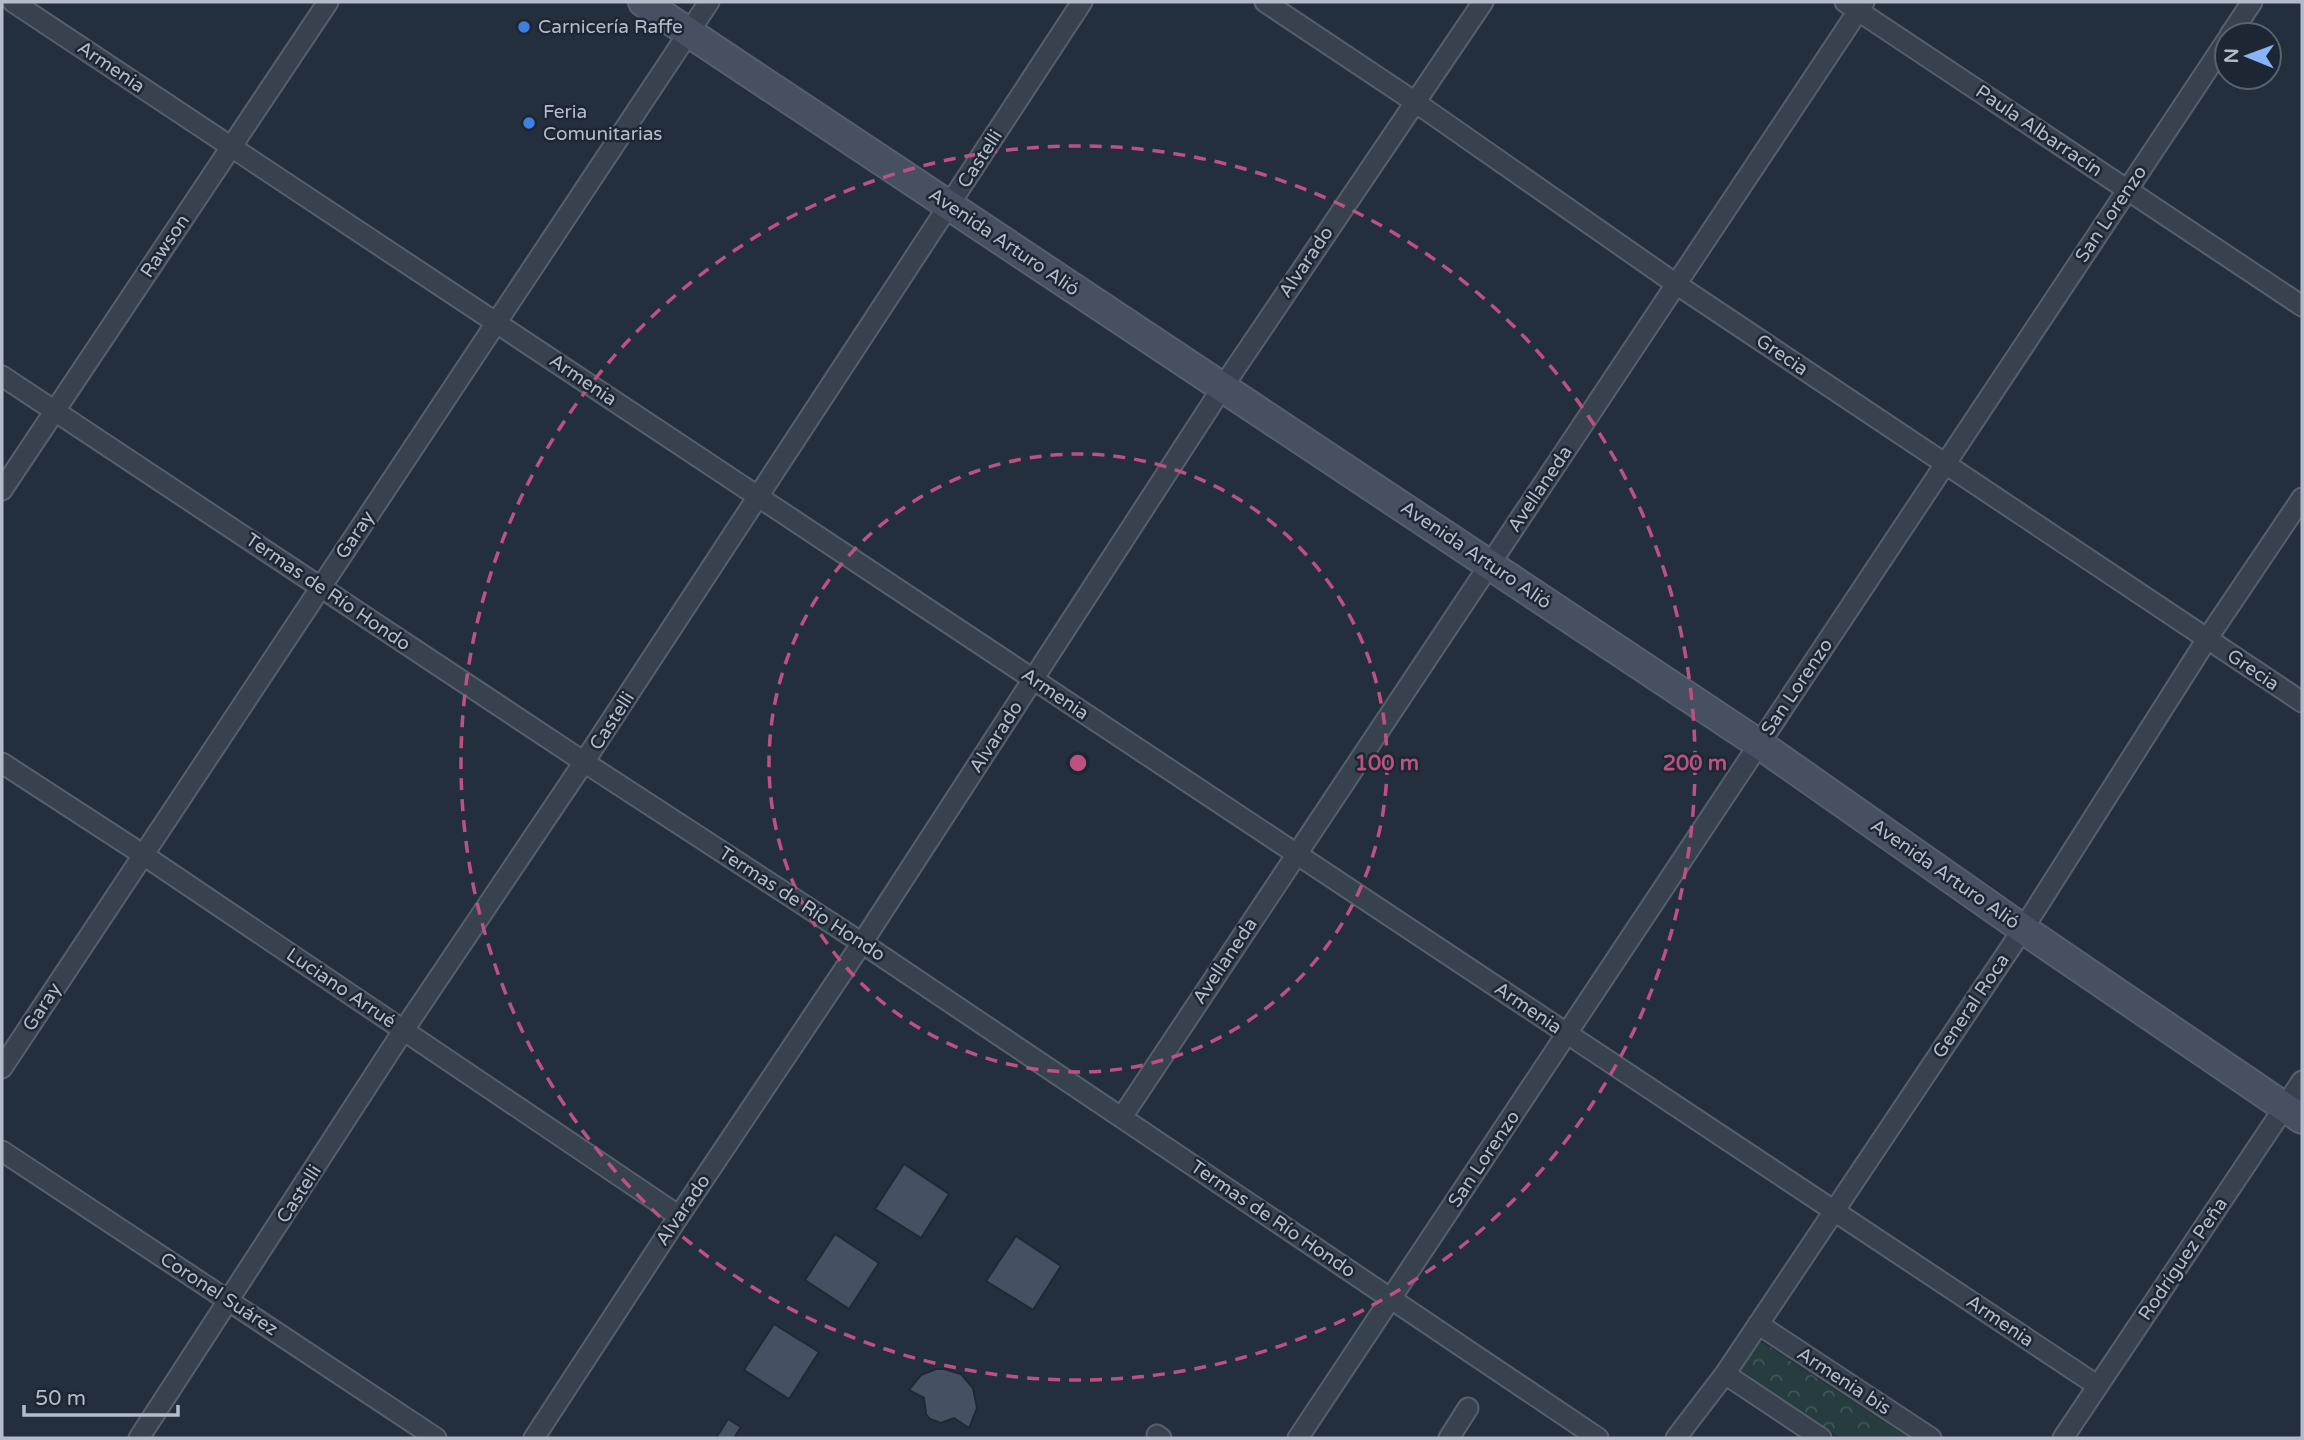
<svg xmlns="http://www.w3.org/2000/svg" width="2304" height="1440" viewBox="0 0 2304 1440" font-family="'Varela Round',sans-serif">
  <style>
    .park { fill: url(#park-crowns) }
    .building { fill: #455162; stroke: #1f2835; stroke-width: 2 }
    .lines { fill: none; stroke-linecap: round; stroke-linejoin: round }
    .street-casing { stroke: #565f6c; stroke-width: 23 }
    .secondary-casing { stroke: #565f6c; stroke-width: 32 }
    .street { stroke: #38414e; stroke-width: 19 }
    .secondary { stroke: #465061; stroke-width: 28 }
    .ring { fill: none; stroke: #bd5182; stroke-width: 3.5; stroke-dasharray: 12 9 }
    .shop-dot { fill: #3f7fe0; stroke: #1d2633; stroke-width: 2.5 }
    .labels { text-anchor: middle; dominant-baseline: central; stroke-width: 5; stroke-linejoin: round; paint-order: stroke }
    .poi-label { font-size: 19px; fill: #b4bcc9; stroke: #1d2633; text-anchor: start }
    .street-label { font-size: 19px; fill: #b4bcc9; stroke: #1d2633 }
    .centre { fill: #bd5182; stroke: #1d2633; stroke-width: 3.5 }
    .ring-label { font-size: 21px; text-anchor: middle; font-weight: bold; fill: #bd5182; stroke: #1d2633; stroke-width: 5; stroke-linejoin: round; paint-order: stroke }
  </style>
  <defs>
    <pattern id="park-crowns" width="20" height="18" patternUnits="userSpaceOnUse" patternTransform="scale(1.75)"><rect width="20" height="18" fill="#263c3f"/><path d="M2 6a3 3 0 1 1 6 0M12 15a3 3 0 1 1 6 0" fill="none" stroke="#435659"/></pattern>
  </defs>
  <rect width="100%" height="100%" fill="#242f3e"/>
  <path class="park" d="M1757,1339L1909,1438H1841L1739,1369Z"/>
  <path class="building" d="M904,1164L949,1194L921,1238L875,1209Z
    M835,1234L879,1263L849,1309L805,1280Z
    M1016,1236L1061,1266L1033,1310L986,1281Z
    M774,1324L819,1352L789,1399L744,1370Z
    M936,1369H944L961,1374L973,1388L977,1408L969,1428L954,1418L941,1423L930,1419L926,1414L924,1398L909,1390L921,1375Z
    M728,1419L741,1427L734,1438H716Z"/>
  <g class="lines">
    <g class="street-casing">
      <path id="street" d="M13,2L2098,1386
        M1265,2L1415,102L1676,284L2302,702
        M1845,2L2302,306
        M2230,35L2252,2
        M2,376L584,762L862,943L1598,1438
        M2,490L328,2
        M2,763L142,854L679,1216
        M2,1068L709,2
        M1122,1117L1864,2
        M2,1151L436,1438
        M1758,1324L1931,1438
        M1725,1374L1821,1438
        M1157,1435L1161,1438
        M139,1438L403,1031L584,762L1082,2
        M534,1438L679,1216L862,943L1222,388L1483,2
        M1298,1438L2227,40
        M1449,1438L1468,1408
        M1676,1438L1725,1374L2023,929L2207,639L2302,498
        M2063,1438L2302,1081"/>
    </g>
    <g class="secondary-casing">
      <path id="secondary" d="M643,2L1759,744L2023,929L2302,1119"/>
    </g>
    <use href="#street" class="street"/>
    <use href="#secondary" class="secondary"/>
  </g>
  <g class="ring">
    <circle cx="1078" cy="763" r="309"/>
    <circle cx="1078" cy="763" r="617"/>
  </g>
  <g class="shop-dot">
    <circle cx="524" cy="27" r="7"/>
    <circle cx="529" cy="123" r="7"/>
  </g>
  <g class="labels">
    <g class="poi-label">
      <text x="538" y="27">Carnicería Raffe</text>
      <text x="543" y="112">Feria<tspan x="543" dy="22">Comunitarias</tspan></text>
    </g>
    <g class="street-label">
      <text transform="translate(111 67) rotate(34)">Armenia</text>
      <text transform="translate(2039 131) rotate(34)">Paula Albarracín</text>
      <text transform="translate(980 159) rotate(-57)">Castelli</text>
      <text transform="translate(2111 214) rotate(-56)">San Lorenzo</text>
      <text transform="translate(1004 242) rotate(34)">Avenida Arturo Alió</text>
      <text transform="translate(165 246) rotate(-56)">Rawson</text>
      <text transform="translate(1306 262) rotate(-56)">Alvarado</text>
      <text transform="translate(1782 355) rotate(34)">Grecia</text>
      <text transform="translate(583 380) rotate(34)">Armenia</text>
      <text transform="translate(1540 489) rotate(-56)">Avellaneda</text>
      <text transform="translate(355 535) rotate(-56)">Garay</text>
      <text transform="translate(1476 555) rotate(34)">Avenida Arturo Alió</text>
      <text transform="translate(328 592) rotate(34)">Termas de Río Hondo</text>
      <text transform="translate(2253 670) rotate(34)">Grecia</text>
      <text transform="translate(1797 687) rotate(-56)">San Lorenzo</text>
      <text transform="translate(1055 694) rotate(34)">Armenia</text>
      <text transform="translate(612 721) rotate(-57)">Castelli</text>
      <text transform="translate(996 737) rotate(-57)">Alvarado</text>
      <text transform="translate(1945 874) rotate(35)">Avenida Arturo Alió</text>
      <text transform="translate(802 904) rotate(33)">Termas de Río Hondo</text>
      <text transform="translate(1225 961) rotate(-56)">Avellaneda</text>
      <text transform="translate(341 988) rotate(34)">Luciano Arrué</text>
      <text transform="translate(1971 1006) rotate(-56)">General Roca</text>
      <text transform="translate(42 1007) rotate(-57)">Garay</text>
      <text transform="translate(1528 1008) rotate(34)">Armenia</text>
      <text transform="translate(1484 1159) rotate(-56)">San Lorenzo</text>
      <text transform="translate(299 1194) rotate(-57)">Castelli</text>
      <text transform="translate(683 1210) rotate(-56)">Alvarado</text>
      <text transform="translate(1273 1219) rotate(34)">Termas de Río Hondo</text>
      <text transform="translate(2183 1259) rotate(-56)">Rodríguez Peña</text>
      <text transform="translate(219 1294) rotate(33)">Coronel Suárez</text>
      <text transform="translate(2000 1321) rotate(34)">Armenia</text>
      <text transform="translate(1844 1381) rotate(33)">Armenia bis</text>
    </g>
  </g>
  <circle cx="1078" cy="763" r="10" class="centre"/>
  <g class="ring-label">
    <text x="1387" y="770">100 m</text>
    <text x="1695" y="770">200 m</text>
  </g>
  <rect width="2304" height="1440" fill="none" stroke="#b4bcc9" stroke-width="7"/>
  <g transform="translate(2248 56) rotate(271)"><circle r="33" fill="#1d2633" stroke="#59626f" stroke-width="2"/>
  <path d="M0-5L12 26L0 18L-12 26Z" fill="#8ab4f8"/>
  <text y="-10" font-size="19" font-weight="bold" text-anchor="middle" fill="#b4bcc9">N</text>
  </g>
  <path d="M24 1405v10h154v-10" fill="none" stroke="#b4bcc9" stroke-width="3.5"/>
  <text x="35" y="1405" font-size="21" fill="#b4bcc9" stroke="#1d2633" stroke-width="5" paint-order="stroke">50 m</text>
</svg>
